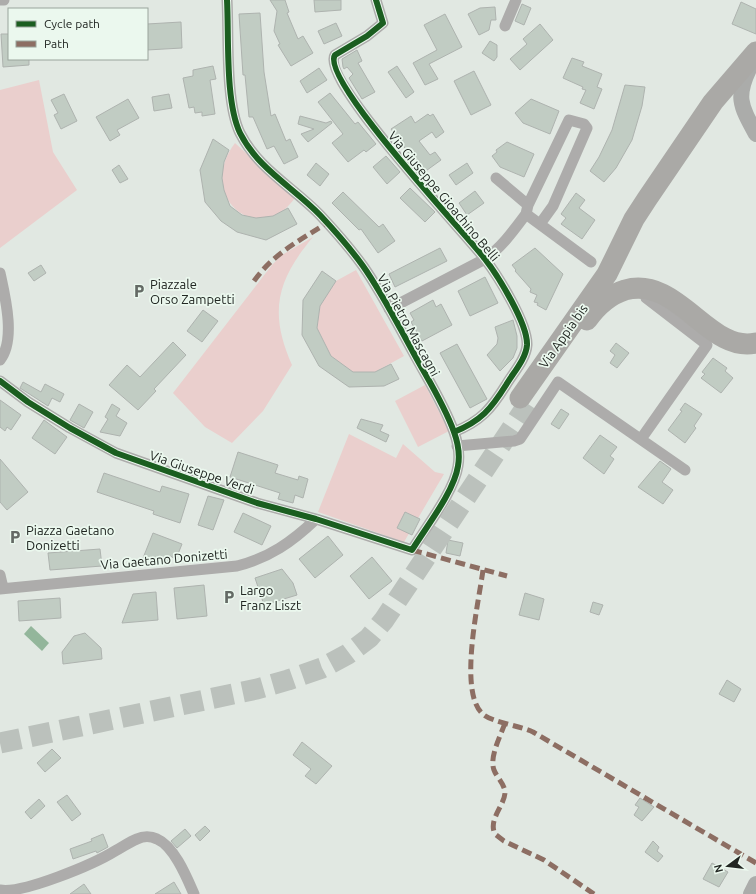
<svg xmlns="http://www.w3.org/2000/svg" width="756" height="894" viewBox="0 0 756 894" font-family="Ubuntu,sans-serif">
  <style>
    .green { fill: #eacfcd }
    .water { fill: #93b69b }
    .building { fill: #c1ccc3; stroke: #aeb3af }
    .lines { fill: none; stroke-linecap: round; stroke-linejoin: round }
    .highway-tunnel { stroke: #bbc1bc; stroke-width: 21; stroke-dasharray: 21 10; stroke-linecap: butt }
    .street { stroke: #adacab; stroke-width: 11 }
    .secondary { stroke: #abacaa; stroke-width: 16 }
    .highway { stroke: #aaa9a6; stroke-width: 21 }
    .quiet { stroke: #8d6e63; stroke-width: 5; stroke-dasharray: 10 5; stroke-linecap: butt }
    .cycleway-casing { stroke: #ebf8ee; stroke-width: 8 }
    .cycleway { stroke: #1b5e20; stroke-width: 6 }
    .labels { text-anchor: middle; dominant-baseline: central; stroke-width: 3.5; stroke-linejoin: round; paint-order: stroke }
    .street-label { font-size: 13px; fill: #212622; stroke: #ebf8ee }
    .poi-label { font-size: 13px; fill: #212622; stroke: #ebf8ee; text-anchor: start }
  </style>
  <rect width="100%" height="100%" fill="#e1e8e2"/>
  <path class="green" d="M39,80L53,152L77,190L0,248V90Z
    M235,143L295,198C258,249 195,196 235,143Z
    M313,237C276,281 269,313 292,365L263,411L232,443L205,427L173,393L272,265L282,255Z
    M356,270L404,356L375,372H353L331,356L317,328L320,306L336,281Z
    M425,385L449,431L418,447L395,401Z
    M349,434L396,458L403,444L435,472L444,474L404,542L318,512Z"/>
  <path class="water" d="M31,626L49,643L42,651L24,634Z"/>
  <path class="building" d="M270,0H285L289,12L287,13L298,39L303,36L313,53L291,66L278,45L280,44L274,31L277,11Z
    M314,0H341V10L315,12Z
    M741,2L756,9V34L732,24Z
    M522,4L531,8L524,25L515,21Z
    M495,7L496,20H491L489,30L479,35L468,14L480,8Z
    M260,13L264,72L271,116L275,114L286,141L290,139L298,157L284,164L274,146L267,149L253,117H249L245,75H243L239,14Z
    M445,14L462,47L429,64L438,79L425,85L413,63L437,50L424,25Z
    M181,22L182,48L147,50V24Z
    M336,23L342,36L324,44L318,31Z
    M540,24L553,40L520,70L510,59L527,44L523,39Z
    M1,34H9V59H29V65L3,67Z
    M490,41L497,45V57L494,61L482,53Z
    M357,50L362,61L358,63L375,92L362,99L349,78L353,74L347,67L344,69L343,67L342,59Z
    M572,58L584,62L582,66L602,74L597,87L602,89L594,109L580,103L586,90L582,89L583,87L563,78Z
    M213,66L216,79L210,80L215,114L202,116V112L195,113L194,107L189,108L183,78L193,76V70Z
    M397,66L414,92L406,98L388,72Z
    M319,68L327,80L307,93L300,81Z
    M474,71L491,105L471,115L454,81Z
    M625,85L645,87L642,106L632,140L616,168L604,182L590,171L599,157L612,130Z
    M330,93L355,124L358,122L376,144L366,152L364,150L348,162L332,143L343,134L318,102Z
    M64,94L77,121L61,129L54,115L58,113L51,100Z
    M169,94L172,108L154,111L152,97Z
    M128,99L139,118L117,130L120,135L110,141L96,117Z
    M531,99L559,111L550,134L523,123L515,113Z
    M428,114L430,116L433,114L444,132L436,138L432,132L419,141L430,155L435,152L441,160L423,173L391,129L411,116L415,123Z
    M300,116L326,123L331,121L332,123L308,142L301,134L314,129L298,124Z
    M213,139L229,150L224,162L222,178L224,190L230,206L242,215L256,218L273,216L288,208L297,224L266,240L237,232L221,221L205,202L200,170Z
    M507,142L534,154L524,177L500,167L492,156L497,152L496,150Z
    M386,156L400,172L387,184L373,167Z
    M316,163L329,174L320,186L307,175Z
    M467,163L473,173L456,185L449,175Z
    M119,165L128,179L120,183L112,170Z
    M410,188L435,212L425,222L400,198Z
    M475,191L484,203L467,215L459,203Z
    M343,192L379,227L383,224L395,241L378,253L361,229L359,230L332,203Z
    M576,193L585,200L579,208L595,220L582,239L561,224L566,218L561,214Z
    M440,248L447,261L395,287L389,274Z
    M535,248L563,274L546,310L537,305L538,303L534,302L537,295L530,292L531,289L515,271L516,270L512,265Z
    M41,265L46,273L34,281L28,273Z
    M322,271L336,281L320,306L317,328L331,356L353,372H375L391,364L399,379L384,386L349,387L319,366L302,335L303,300Z
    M485,277L498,303L470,316L458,291Z
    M433,300L436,307L441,304L452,325L422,341L411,322L414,320L410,313Z
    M203,310L218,321L202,342L187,331Z
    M513,320L517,336V348L513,358L500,371L487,355L497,344L498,338L495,327Z
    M173,342L186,355L154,389L156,391L138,410L109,385L127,365L140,377Z
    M616,343L629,353L617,368L610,363L615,355L610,351Z
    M457,344L487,399L470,408L440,353Z
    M713,358L727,368L725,371L733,378L721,393L701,378L705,374L702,372Z
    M23,382L41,392L45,384L64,394L60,402L52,398L48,406L20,388Z
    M0,400L21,415L11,430L7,427L5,431L0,427Z
    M685,403L702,414L694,426L696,428L685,443L668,430L682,411L680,410Z
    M79,404L93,412L84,428L70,420Z
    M112,404L120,409L116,416L127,423L120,436L100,432L108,419L105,417Z
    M561,409L569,414L559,429L551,424Z
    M361,419L383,425L380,431L389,435L386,442L357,428Z
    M44,420L67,437L55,454L32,438Z
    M600,435L617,447L610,456L614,459L604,474L583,458Z
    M238,452L278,465L275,473L298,480L299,476L308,479L303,498L295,495L293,503L278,499L280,493L230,477Z
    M0,459L28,492L7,510L0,502Z
    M660,461L671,469L662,482L673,490L663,504L638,487Z
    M104,473L160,492L162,486L189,494L180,523L153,514L154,511L97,492Z
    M208,496L224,500L213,530L198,525Z
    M405,512L420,519L412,535L397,528Z
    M243,513L271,526L262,545L234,532Z
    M153,533L182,544L176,559L170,556L167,562L155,558L154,562L143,558Z
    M328,536L343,555L315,578L299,559Z
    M448,540L463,543L460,556L446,553Z
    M100,549L102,566L50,570L48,553Z
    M372,557L392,581L369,599L350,576Z
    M282,569L293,583L297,595L264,605L255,578Z
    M204,585L207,616L177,619L174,588Z
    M156,592L158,620L122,623L133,594Z
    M525,593L544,599L539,620L519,615Z
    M60,598L61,618L19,621L18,601Z
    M593,602L603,605L599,615L590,612Z
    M85,633L101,648L102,659L63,664L62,652L74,636Z
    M727,680L741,689L734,702L719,694Z
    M302,742L332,766L316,784L305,776L311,769L293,755Z
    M52,749L61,758L45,772L37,763Z
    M67,795L81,814L72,821L57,802Z
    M640,798L654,807L642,821L634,815L639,807L635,805Z
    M39,799L45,806L31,819L25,812Z
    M205,826L210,831L200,841L195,835Z
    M185,829L191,836L177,848L171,841Z
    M103,834L108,847L97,853L96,851L73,859L70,849L92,841L91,839Z
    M653,841L659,847L657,851L663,856L658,862L645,852Z
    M712,863L728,872L719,887L703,879Z
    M174,882L181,894H155Z
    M84,884L91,894H70Z"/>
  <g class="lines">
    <path class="highway-tunnel" d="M0,743L257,689L288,680L322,668L348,654L369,638L384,620L528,404"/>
    <path class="street" d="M0,0H4
      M376,0L383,23L367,36L335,55C319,78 465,233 485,259C498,276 528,324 527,345C526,359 513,373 506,385C491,409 481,421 454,432
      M505,26L516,0
      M496,178L528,205
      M526,214L528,205L569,120L584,124L587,128L553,206L540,224
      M0,273C5,296 16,340 0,360
      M389,309L485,259C502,247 514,230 526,214L591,262
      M0,381L28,402L70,428L116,453L257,503L316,519L412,550C426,527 454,492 458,466C460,455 458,443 454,432C444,404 427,378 413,352C397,323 382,293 363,266C350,248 335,231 320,215C293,187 258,169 240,133C225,102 229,36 227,0
      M641,439L707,345L646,298
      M457,446L514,441L520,439L558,382L685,470
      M0,575L3,588
      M0,589L237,566C269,558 292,542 316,519
      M0,890C23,894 94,864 115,851C123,847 129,842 137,839C143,836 151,836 157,839C174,846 187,878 194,894"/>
    <path class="secondary" d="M751,65C735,96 740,105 756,134
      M751,894L756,884"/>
    <path class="highway" d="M587,320C597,306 609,295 625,290C678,275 709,354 756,343
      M520,398L607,274L634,219L647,199L713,102L756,52"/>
    <path class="quiet" d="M254,281C274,253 299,241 327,223
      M412,550L507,576
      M483,570C479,601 457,695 484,715C493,722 520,726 533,732L756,863
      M505,723C501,735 489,757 494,770C497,778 505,784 505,793C504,806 488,820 495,834L504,841L544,860L594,894"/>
    <g class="cycleway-casing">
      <path id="cycleway" d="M376,0L383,23L367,36L335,55C319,78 465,233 485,259C498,276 528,324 527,345C526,359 513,373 506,385C491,409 481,421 454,432
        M0,381L28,402L70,428L116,453L257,503L316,519L412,550C426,527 454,492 458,466C460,455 458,443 454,432C444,404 427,378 413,352C397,323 382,293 363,266C350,248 335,231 320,215C293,187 258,169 240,133C225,102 229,36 227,0"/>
    </g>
    <use href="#cycleway" class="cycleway"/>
  </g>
  <defs>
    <g id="parking-bare" transform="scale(1.08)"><path d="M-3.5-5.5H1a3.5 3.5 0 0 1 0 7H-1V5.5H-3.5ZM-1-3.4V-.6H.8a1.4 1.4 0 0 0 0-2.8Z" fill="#646a65" stroke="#ebf8ee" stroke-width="2.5" paint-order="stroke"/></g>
  </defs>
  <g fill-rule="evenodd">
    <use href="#parking-bare" x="139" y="291"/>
    <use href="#parking-bare" x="15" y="537"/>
    <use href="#parking-bare" x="229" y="597"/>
  </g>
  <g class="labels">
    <g class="street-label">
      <text transform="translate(444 196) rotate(50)">Via Giuseppe Gioachino Belli</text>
      <text transform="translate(409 325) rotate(61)">Via Pietro Mascagni</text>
      <text transform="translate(563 336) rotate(-55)">Via Appia bis</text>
      <text transform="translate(202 472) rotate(19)">Via Giuseppe Verdi</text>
      <text transform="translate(164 559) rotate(-5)">Via Gaetano Donizetti</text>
    </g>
    <g class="poi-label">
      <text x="150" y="284">Piazzale<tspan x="150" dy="15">Orso Zampetti</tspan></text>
      <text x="26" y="530">Piazza Gaetano<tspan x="26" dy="15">Donizetti</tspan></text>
      <text x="240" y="590">Largo<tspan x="240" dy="15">Franz Liszt</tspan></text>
    </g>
  </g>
  <rect x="8" y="8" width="140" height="52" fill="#ebf8ee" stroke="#9aa49c"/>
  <rect x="16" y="21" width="20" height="6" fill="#1b5e20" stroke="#9aa49c"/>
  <text x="44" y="28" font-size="12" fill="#212622">Cycle path</text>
  <rect x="16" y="41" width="20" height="6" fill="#8d6e63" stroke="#9aa49c"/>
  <text x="44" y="48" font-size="12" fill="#212622">Path</text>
  <g transform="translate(728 866) rotate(255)" stroke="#ebf8ee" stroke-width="3" paint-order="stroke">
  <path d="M0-3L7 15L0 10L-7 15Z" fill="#212622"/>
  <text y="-6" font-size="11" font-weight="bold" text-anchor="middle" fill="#212622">N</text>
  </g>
</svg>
